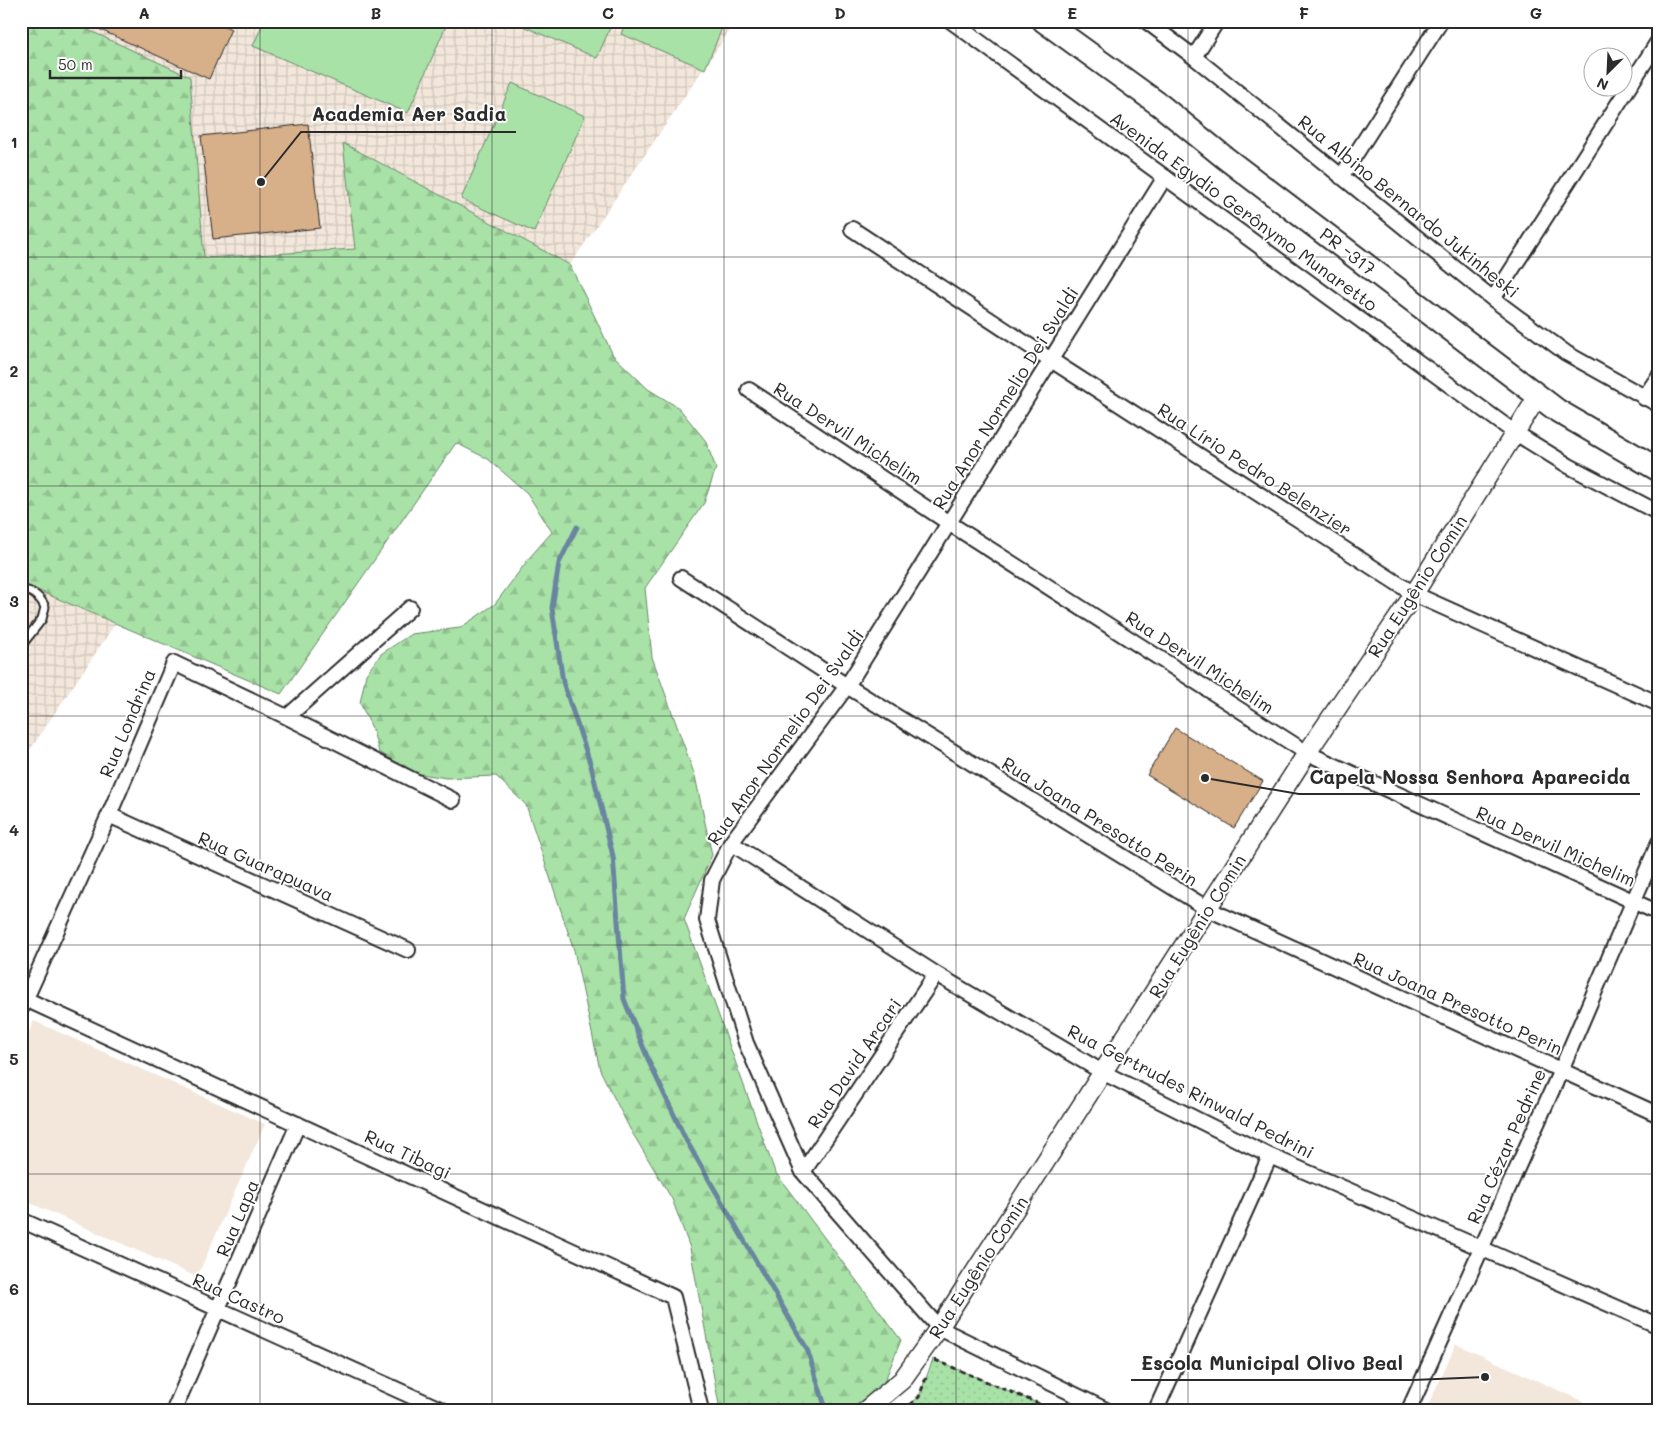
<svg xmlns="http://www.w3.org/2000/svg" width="1680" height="1431" viewBox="0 0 1680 1431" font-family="Mali,sans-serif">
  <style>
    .built { fill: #f3e7db }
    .industrial { fill: url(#industrial-grid) }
    .green { fill: url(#green-dots); stroke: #6a8669 }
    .forest { fill: url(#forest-firs); stroke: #6a8669 }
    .pitch { fill: #a8e2a7; stroke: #6a8669 }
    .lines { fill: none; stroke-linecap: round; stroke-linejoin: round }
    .stream { stroke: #69859f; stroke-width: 5 }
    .building { fill: #d7af88; stroke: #2b2b2b }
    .service-casing { stroke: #2b2b2b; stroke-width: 11 }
    .minor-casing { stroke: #2b2b2b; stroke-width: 18 }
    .tertiary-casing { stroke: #2b2b2b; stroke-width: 21 }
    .primary-casing { stroke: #2b2b2b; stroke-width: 26 }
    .path { stroke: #2b2b2b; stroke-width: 3; stroke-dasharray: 5 4; stroke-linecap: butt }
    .service { stroke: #fff; stroke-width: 7 }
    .minor { stroke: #fff; stroke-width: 14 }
    .tertiary { stroke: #fff; stroke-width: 18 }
    .primary { stroke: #fff; stroke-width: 22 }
    .grid { fill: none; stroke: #2b2b2b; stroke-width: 1; stroke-opacity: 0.55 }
    .labels { text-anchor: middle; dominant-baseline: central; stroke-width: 4; stroke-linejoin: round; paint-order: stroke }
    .street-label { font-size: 18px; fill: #2b2b2b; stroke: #fff }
    .leader { fill: none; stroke: #2b2b2b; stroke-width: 2 }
    .callout-dot { fill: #2b2b2b; stroke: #fff; stroke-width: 2 }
    .callout-label { font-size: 19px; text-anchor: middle; font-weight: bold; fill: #2b2b2b; stroke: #fff; stroke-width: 4; stroke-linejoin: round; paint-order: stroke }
    .neatline { fill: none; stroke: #2b2b2b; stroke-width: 2 }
    .grid-label { font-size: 16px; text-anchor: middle; font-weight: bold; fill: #2b2b2b }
  </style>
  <defs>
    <pattern id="industrial-grid" width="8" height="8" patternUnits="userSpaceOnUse" patternTransform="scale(1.25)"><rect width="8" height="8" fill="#f3e7db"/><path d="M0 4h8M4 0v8" fill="none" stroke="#d0c6bc"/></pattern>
    <pattern id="green-dots" width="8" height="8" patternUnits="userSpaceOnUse" patternTransform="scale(1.25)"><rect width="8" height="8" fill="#a8e2a7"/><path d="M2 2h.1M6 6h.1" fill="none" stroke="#91c290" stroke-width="1.8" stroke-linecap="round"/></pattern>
    <pattern id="forest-firs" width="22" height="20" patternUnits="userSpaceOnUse" patternTransform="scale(1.25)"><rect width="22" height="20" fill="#a8e2a7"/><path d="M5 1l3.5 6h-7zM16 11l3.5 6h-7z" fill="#91c290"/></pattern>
  </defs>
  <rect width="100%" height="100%" fill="#fff"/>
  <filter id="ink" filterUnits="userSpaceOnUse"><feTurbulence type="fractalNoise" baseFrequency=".02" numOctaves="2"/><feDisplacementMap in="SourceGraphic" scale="10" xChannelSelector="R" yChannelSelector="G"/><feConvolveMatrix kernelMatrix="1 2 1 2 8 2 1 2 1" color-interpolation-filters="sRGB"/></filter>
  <g filter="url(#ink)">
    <path class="built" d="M34,1021L265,1124L197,1277L21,1199V1049Z
      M1456,1344L1602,1410H1426Z"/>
    <path class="industrial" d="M69,21H736L570,265L343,143L355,249L204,258L190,77Z
      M21,583L116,623L21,763Z"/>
    <path class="green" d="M933,1359L1054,1410H903L919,1397Z"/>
    <path class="forest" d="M21,21H69L190,77L204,258L355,249L343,143L570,265L613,355L648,389L679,408L705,440L716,468L704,503L645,588L652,657L695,776L712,855L684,919L775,1172L901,1340L884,1383L850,1410H720L690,1248L672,1199L630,1129L600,1070L574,950L526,805L496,776L446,778L415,773L379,752L372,728L360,703L366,674L381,654L411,634L460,628L495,604L530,557L552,532L527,493L488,459L456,443L281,694L21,583Z"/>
    <path class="pitch" d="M264,21H448L408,113L253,46Z
      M519,21H613L597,58L518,24Z
      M626,21H725L705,69L621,34Z
      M512,83L585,116L534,232L461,199Z"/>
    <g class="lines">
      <path class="stream" d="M577,527L559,563L552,608L563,682L591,766L613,856L624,999L650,1064L686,1140L807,1349L826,1409"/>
    </g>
    <path class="building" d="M81,21H214L231,29L209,79Z
      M308,124L320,228L213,239L201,136Z
      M1175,728L1263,781L1234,828L1147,775Z"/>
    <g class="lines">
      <g class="service-casing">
        <path id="service" d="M21,590C32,590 41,598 45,607L42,619L21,646"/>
      </g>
      <g class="minor-casing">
        <path id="minor" d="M951,21L1514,432L1569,466L1659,513
          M1146,21L1194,57L1493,299L1566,353L1659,405
          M1194,57L1217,21
          M1341,177L1441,21
          M852,229L1051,360L1414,594L1659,704
          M1493,299L1659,40
          M749,390L949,523L1307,753L1659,913
          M1644,398L1659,376
          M681,578L847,686L1208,909L1659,1115
          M287,717L453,800
          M109,815L408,950
          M731,843L936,974L1104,1073L1270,1156L1659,1326
          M21,997L673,1297L701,1410
          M22,1007L109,815L174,663L287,717L410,608
          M803,1172L936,974
          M21,1220L442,1410
          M174,1410L298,1124
          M1106,1410L939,1328L803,1172L746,1043L707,920L712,880L731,843L847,686L1165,177
          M1156,1410L1270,1156
          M1409,1410L1561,1070L1659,842"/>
      </g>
      <g class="tertiary-casing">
        <path id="tertiary" d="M866,1410L902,1380L939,1328L1307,753L1414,594L1538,396"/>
      </g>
      <g class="primary-casing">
        <path id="primary" d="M1044,21L1160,105L1224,157L1558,411L1659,470"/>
      </g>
      <path class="path" d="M935,1360L1054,1410
        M903,1410L919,1397L926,1378"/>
      <use href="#service" class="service"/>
      <use href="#minor" class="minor"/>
      <use href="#tertiary" class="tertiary"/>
      <use href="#primary" class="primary"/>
    </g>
  </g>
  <path class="grid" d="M260,21V1410M492,21V1410M724,21V1410M956,21V1410M1188,21V1410M1420,21V1410M21,257H1659M21,486H1659M21,716H1659M21,945H1659M21,1174H1659"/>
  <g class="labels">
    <g class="street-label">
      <text transform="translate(1409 206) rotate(39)">Rua Albino Bernardo Jukinheski</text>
      <text transform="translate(1244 211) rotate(36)">Avenida Egydio Gerônymo Munaretto</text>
      <text transform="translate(1348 251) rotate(38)">PR -317</text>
      <text transform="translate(1005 398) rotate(-58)">Rua Anor Normelio Dei Svaldi</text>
      <text transform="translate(848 433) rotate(33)">Rua Dervil Michelim</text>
      <text transform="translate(1255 469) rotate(33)">Rua Lírio Pedro Belenzier</text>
      <text transform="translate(1417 586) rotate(-57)">Rua Eugênio Comin</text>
      <text transform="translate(1200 662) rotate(33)">Rua Dervil Michelim</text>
      <text transform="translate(127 723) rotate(-67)">Rua Londrina</text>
      <text transform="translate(785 737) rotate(-55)">Rua Anor Normelio Dei Svaldi</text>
      <text transform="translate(1100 821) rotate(32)">Rua Joana Presotto Perin</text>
      <text transform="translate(1556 846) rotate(24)">Rua Dervil Michelim</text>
      <text transform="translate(266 866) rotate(24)">Rua Guarapuava</text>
      <text transform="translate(1197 926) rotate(-58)">Rua Eugênio Comin</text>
      <text transform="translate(1458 1003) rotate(24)">Rua Joana Presotto Perin</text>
      <text transform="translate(854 1063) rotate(-56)">Rua David Arcari</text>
      <text transform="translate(1191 1091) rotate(27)">Rua Gertrudes Rinwald Pedrini</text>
      <text transform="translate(1506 1146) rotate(-66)">Rua Cézar Pedrine</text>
      <text transform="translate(408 1154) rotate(25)">Rua Tibagi</text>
      <text transform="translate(237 1218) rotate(-67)">Rua Lapa</text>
      <text transform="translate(978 1267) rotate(-57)">Rua Eugênio Comin</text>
      <text transform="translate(239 1298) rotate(24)">Rua Castro</text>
    </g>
  </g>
  <path class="leader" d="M261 182L301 132H516M1205 778L1299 794H1640M1485 1377L1413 1380H1131"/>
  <g class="callout-dot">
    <circle cx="261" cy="182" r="5"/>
    <circle cx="1205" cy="778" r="5"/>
    <circle cx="1485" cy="1377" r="5"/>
  </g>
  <g class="callout-label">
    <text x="409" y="121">Academia Aer Sadia</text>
    <text x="1470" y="784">Capela Nossa Senhora Aparecida</text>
    <text x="1272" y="1370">Escola Municipal Olivo Beal</text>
  </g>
  <rect width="1680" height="1431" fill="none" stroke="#fff" stroke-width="55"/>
  <g transform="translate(1608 72) rotate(204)"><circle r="24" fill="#ffffff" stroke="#aaaaaa"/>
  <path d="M0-4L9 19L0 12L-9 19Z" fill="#2b2b2b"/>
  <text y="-8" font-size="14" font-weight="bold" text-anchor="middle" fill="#2b2b2b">N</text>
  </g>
  <path d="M50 70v8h131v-8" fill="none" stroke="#2b2b2b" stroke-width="2.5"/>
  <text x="58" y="70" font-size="15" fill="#2b2b2b" stroke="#ffffff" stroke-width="4" paint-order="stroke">50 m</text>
  <rect x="28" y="28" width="1624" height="1376" class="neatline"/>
  <g class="grid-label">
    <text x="144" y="19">A</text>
    <text x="376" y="19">B</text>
    <text x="608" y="19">C</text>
    <text x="840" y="19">D</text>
    <text x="1072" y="19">E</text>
    <text x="1304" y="19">F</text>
    <text x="1536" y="19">G</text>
    <text x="14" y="148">1</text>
    <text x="14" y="377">2</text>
    <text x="14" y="607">3</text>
    <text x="14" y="836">4</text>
    <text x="14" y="1065">5</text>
    <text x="14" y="1295">6</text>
  </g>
</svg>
